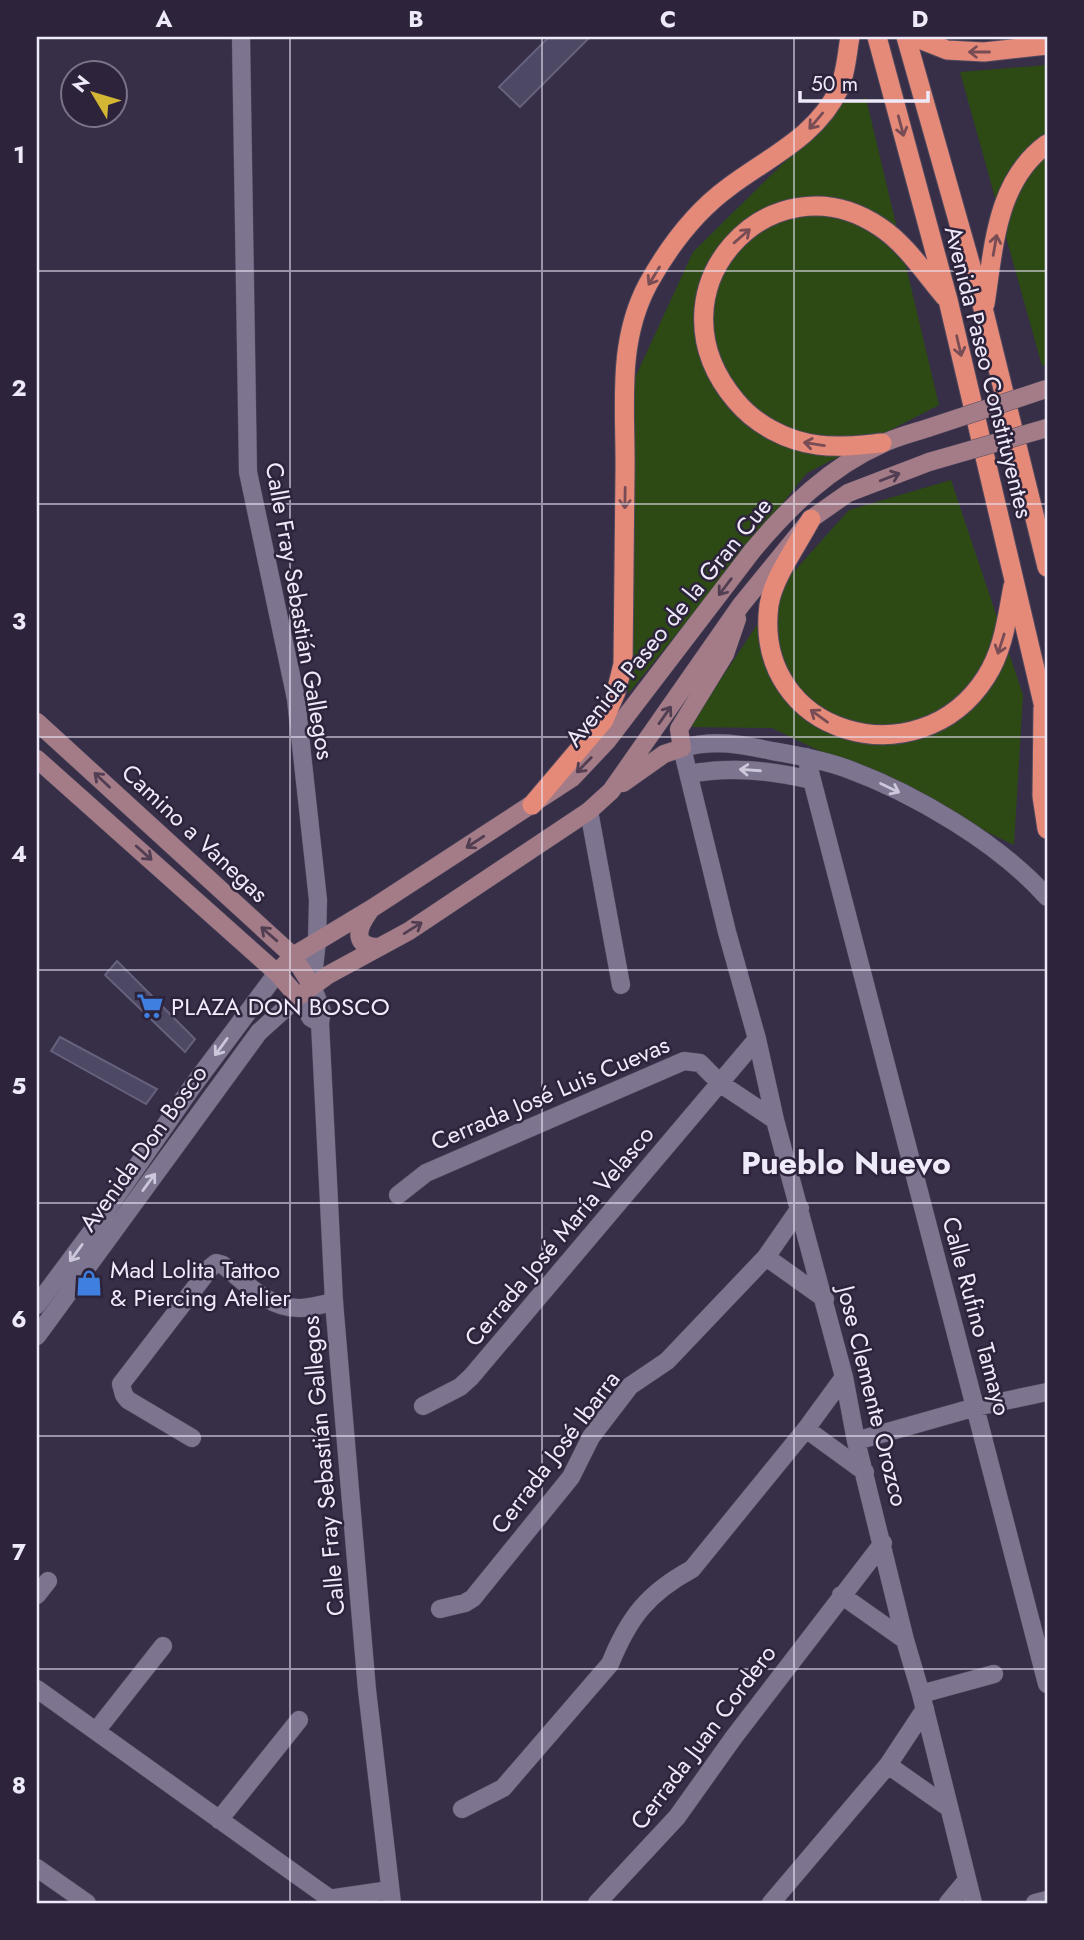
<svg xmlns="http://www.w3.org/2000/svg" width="1084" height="1940" viewBox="0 0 1084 1940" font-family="Jost,sans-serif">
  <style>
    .green { fill: #2d4a15 }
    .building { fill: #4d4863; stroke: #66617d; stroke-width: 2 }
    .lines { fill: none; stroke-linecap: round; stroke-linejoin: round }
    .minor-casing { stroke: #50495e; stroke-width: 19 }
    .tertiary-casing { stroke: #50495e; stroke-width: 19 }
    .secondary-casing { stroke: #50495e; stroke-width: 19 }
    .trunk-casing { stroke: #50495e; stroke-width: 21 }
    .minor { stroke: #7d7490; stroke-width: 18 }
    .tertiary { stroke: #7d7490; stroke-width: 18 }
    .secondary { stroke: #a47c87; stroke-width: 18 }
    .trunk { stroke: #e58978; stroke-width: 19 }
    .secondary-bridge-casing { stroke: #50495e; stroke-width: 19; stroke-linecap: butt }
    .secondary-bridge { stroke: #a47c87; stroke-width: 18 }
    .oneway { stroke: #774c54 }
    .oneway2 { stroke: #513e52 }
    .oneway3 { stroke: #ccc7da }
    .grid { fill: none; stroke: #eeeafa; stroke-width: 2; stroke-opacity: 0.55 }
    .labels { text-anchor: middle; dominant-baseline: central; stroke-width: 5; stroke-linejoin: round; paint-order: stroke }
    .street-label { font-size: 24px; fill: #eeeafa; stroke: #2d243c }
    .poi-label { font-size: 24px; fill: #eeeafa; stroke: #2d243c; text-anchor: start }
    .district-label { font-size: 32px; font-weight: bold; fill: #eeeafa; stroke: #2d243c }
    .neatline { fill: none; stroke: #eeeafa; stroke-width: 2.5 }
    .grid-label { font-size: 23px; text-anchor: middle; font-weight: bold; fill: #eeeafa }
  </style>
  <rect width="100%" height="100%" fill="#372e47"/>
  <path class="green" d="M1047,65V364L1042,366L960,72Z
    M866,98L939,405L807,473L628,694L633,382L693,252L844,103Z
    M951,480L1023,695L1014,845L772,728L689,727L789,577L849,510Z"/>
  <path class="building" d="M549,37H590L520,107L499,87Z
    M117,961L195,1039L185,1052L105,975Z
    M60,1037L157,1089L146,1104L51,1051Z"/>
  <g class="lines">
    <g class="minor-casing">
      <path id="minor" d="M241,37L248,472L296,699L318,900L317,941L312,986
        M806,757L1047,1684
        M689,774C731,766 770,770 811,780
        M589,811L621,985
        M398,1195L426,1173L684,1061L700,1063L721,1084L775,1120
        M766,1257L825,1299
        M423,1406L460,1387L471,1377L757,1039
        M806,1429L865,1472
        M192,1438L128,1400L124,1395L121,1384L211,1267L216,1263L223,1265C246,1283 269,1309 300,1308C311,1308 323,1304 334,1302
        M856,1441L976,1407L1047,1392
        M37,1595L48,1581
        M841,1595L905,1640
        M440,1609L465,1603L473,1598L571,1477L591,1437L630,1386L667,1361L766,1257L800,1208
        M37,1689L336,1903
        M921,1694L994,1674
        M96,1731L163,1646
        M888,1765L949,1808
        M462,1809L503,1788L610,1664C629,1617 648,1593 692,1569L806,1429L844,1377
        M219,1820L299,1720
        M37,1868L87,1903
        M328,1899L390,1890
        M597,1903L677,1817L734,1737L883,1543
        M771,1903L888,1765L925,1709
        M948,1903L967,1880
        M973,1903L921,1694L905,1640L856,1441L844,1377L775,1120L757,1039L727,932L682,748C714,739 740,744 772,751C796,755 822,760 845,768C914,793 999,843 1047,897
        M1035,1903L1047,1900"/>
    </g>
    <g class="tertiary-casing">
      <path id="tertiary" d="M312,986L322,1011L320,1023L334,1302L367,1690L392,1903
        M37,1305L92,1231L192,1087L277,973
        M37,1336L259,1032L298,997L311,1018L320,1023"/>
    </g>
    <g class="secondary-casing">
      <path id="secondary" d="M37,722L293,956L312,986
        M37,759L277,973L298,997L328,975L409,931L589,811L611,791L741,605L811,519L848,493L929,462
        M623,783L664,754L682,748L679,729L725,654L737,619
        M369,912C356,930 353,947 380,947
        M277,973L293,956L371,909L572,778L607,741L753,550C789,507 830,467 882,444C896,437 913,433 928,428"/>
    </g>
    <g class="trunk-casing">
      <path id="trunk" d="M877,37L948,300L1047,720
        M906,37L984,312L1047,567
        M914,37L947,50L984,52L1047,45
        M985,304C994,247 996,181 1047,144
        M882,443C861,445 839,448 818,445C787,441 756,425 736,401C642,290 772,153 880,227C906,244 925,274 945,297
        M811,519C798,544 773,578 769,605C752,735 919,782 986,677C1004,649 1007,617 1013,586
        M1043,708L1042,796L1047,829
        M532,805L604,720L616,692L623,664C624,600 624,536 625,472C626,408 616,344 648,284C668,248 696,211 729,187C769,157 817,136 839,89C846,74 847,53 850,37"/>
    </g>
    <use href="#minor" class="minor"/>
    <use href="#tertiary" class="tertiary"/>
    <use href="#secondary" class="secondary"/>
    <use href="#trunk" class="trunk"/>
    <g class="secondary-bridge-casing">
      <path id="secondary-bridge" d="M928,428L1046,389
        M929,462L1047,428"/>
    </g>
    <use href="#secondary-bridge" class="secondary-bridge"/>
  </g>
  <defs><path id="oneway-shaft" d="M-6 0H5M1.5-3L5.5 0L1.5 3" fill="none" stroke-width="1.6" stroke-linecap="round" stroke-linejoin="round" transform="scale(1.75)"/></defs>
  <g class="oneway">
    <use href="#oneway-shaft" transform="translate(979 52) rotate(-180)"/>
    <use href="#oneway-shaft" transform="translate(816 121) rotate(130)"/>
    <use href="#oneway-shaft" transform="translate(901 126) rotate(75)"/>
    <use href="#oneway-shaft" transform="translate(742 236) rotate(-41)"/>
    <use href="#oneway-shaft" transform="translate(995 245) rotate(-80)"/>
    <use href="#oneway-shaft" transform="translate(654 276) rotate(122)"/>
    <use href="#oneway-shaft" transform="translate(959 346) rotate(77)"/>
    <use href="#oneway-shaft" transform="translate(814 444) rotate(-171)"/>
    <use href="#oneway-shaft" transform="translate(625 498) rotate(91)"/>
    <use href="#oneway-shaft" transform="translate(1001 644) rotate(108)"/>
    <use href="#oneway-shaft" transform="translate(819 716) rotate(-144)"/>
  </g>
  <g class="oneway2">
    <use href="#oneway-shaft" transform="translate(890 477) rotate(-21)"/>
    <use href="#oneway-shaft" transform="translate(725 587) rotate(127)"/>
    <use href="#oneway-shaft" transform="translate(665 715) rotate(-55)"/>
    <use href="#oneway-shaft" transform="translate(584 765) rotate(134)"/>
    <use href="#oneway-shaft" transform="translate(102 780) rotate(-137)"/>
    <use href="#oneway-shaft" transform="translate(475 842) rotate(147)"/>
    <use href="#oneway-shaft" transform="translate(144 853) rotate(42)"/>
    <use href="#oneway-shaft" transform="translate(413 928) rotate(-32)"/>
    <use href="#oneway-shaft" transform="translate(269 934) rotate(-139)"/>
  </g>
  <g class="oneway3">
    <use href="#oneway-shaft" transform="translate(750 770) rotate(-176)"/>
    <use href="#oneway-shaft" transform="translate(890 788) rotate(26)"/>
    <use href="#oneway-shaft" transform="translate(221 1047) rotate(126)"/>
    <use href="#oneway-shaft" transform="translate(149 1182) rotate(-54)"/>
    <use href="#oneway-shaft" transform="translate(76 1253) rotate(126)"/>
  </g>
  <path class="grid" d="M290,37V1903M542,37V1903M794,37V1903M37,271H1047M37,504H1047M37,737H1047M37,970H1047M37,1203H1047M37,1436H1047M37,1669H1047"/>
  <defs>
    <g id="supermarket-bare" transform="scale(2.1)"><path d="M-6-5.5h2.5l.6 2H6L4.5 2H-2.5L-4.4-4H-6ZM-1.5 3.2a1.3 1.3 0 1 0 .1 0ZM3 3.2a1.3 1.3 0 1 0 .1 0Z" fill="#3f7fe0" stroke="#2d243c" stroke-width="2.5" paint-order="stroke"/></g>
    <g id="shop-bare" transform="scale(2.1)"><path d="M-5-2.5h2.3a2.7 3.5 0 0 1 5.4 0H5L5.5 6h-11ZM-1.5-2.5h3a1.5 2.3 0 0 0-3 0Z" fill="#3f7fe0" stroke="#2d243c" stroke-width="2.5" paint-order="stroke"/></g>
  </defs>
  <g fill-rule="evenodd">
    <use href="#supermarket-bare" x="150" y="1006"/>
    <use href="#shop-bare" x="89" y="1283"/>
  </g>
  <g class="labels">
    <g class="street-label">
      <text transform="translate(989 372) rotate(76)">Avenida Paseo Constituyentes</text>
      <text transform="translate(300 611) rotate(80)">Calle Fray Sebastián Gallegos</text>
      <text transform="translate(668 622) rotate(-51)">Avenida Paseo de la Gran Cue</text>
      <text transform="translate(195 833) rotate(43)">Camino a Vanegas</text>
      <text transform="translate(550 1093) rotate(-23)">Cerrada José Luis Cuevas</text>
      <text transform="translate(143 1148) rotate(-54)">Avenida Don Bosco</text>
      <text transform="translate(559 1236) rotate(-50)">Cerrada José María Velasco</text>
      <text transform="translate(977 1316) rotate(75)">Calle Rufino Tamayo</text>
      <text transform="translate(873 1396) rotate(76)">Jose Clemente Orozco</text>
      <text transform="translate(555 1452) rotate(-53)">Cerrada José Ibarra</text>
      <text transform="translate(323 1466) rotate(-95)">Calle Fray Sebastián Gallegos</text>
      <text transform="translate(703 1737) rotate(-53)">Cerrada Juan Cordero</text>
    </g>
    <g class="poi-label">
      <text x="171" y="1006">PLAZA DON BOSCO</text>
      <text x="110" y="1269">Mad Lolita Tattoo<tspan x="110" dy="28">&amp; Piercing Atelier</tspan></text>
    </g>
    <g class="district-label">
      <text x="846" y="1163">Pueblo Nuevo</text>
    </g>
  </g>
  <rect width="1084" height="1940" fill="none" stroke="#2d243c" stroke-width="77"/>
  <g transform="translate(94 94) rotate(308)"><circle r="33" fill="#2d243c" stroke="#7a7388" stroke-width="2"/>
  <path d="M0-5L12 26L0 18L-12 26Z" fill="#d4b635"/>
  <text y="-10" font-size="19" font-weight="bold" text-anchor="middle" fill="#eeeafa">N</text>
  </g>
  <path d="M800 91v10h128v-10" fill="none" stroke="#eeeafa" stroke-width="3.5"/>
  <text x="811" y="91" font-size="21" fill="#eeeafa" stroke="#2d243c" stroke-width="5" paint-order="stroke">50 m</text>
  <rect x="38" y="38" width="1008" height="1864" class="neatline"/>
  <g class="grid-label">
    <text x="164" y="27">A</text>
    <text x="416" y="27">B</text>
    <text x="668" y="27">C</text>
    <text x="920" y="27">D</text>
    <text x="19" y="163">1</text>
    <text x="19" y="396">2</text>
    <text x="19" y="629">3</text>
    <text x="19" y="862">4</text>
    <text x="19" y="1094">5</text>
    <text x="19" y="1327">6</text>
    <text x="19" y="1560">7</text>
    <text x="19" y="1793">8</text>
  </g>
</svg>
